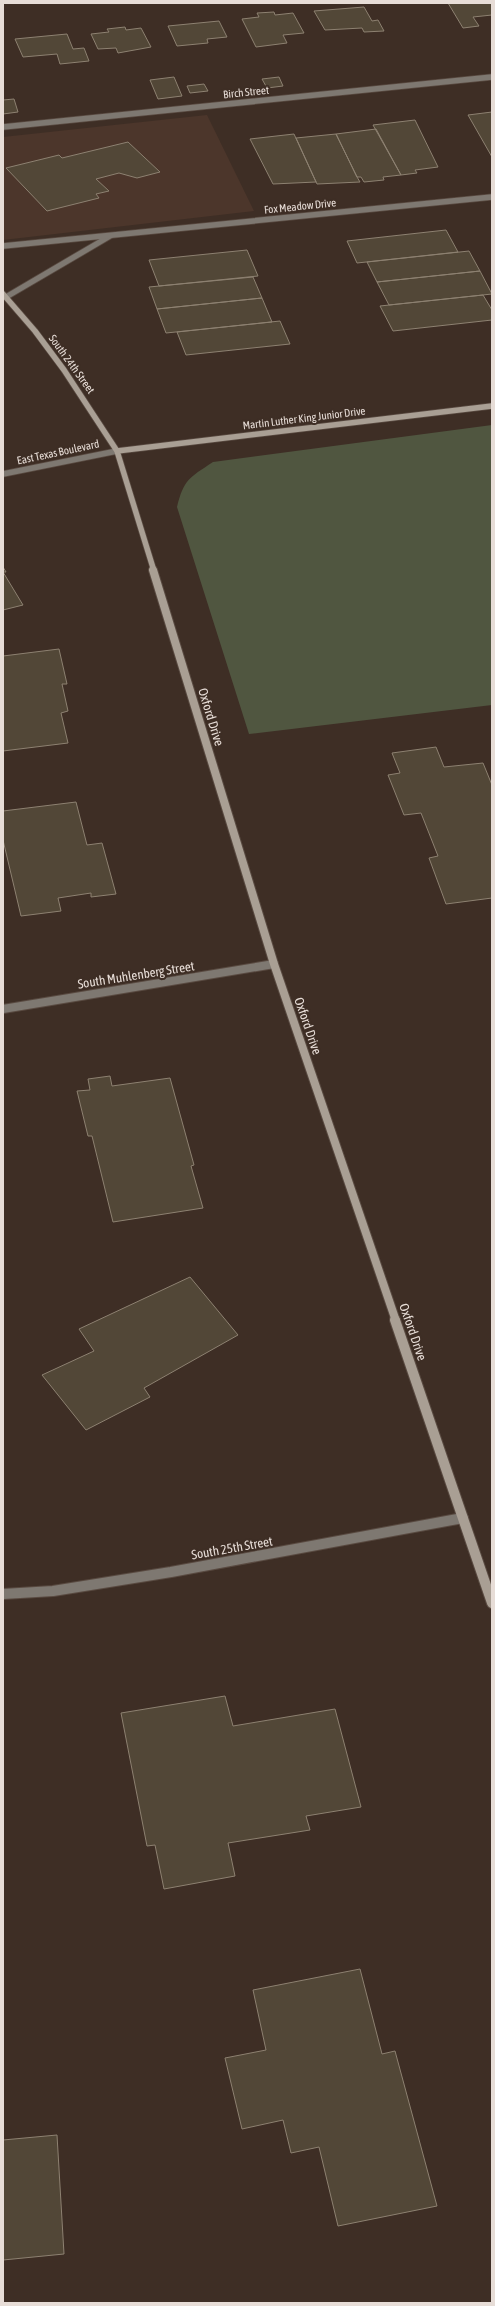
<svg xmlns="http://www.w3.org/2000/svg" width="495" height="2306" viewBox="0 0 495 2306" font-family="'Asap Condensed',sans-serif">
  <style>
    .built { fill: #4c362b }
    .green { fill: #505640 }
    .building { fill: #524737; stroke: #8d8171 }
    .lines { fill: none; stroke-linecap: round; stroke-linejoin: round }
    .service-casing { stroke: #594a41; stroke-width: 7 }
    .minor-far2-casing { stroke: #594a41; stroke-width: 7 }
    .minor-far1-casing { stroke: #594a41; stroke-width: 10 }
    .minor-casing { stroke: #594a41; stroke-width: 12 }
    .tertiary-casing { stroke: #594a41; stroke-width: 7 }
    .secondary-far2-casing { stroke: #594a41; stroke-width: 7 }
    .secondary-far1-casing { stroke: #594a41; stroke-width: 10 }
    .secondary-casing { stroke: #594a41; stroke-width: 12 }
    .service { stroke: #7e7871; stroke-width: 5.5 }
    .minor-far2 { stroke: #7e7871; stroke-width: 5.5 }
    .minor-far1 { stroke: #7e7871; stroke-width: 8 }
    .minor { stroke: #7e7871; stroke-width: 10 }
    .tertiary { stroke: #7e7871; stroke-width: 5.5 }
    .secondary-far2 { stroke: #a99f94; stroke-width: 5.5 }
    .secondary-far1 { stroke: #a99f94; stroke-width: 8 }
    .secondary { stroke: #a99f94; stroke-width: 10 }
    .labels { text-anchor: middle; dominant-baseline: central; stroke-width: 4; stroke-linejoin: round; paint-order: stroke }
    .far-street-label { font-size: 11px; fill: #e7ddd7; stroke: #3e2e25 }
    .street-label { font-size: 13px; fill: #e7ddd7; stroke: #3e2e25 }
  </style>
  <rect width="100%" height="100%" fill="#3e2e25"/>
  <path class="built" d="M207,115L254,211L3,240V137Z"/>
  <path class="green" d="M492,425V705L249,734L177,507C184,479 189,478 213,462Z"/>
  <path class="building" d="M448,3H492V15L473,17L479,26L463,28Z
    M364,7L372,21L378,20L384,31L364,32L362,28L325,30L314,11Z
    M274,12L275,15L293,13L304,33L283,35L287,43L256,47L242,19L259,17L257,13Z
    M219,21L227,37L207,39L208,43L177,46L168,26Z
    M125,27L126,30L141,28L151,47L118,53L116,48L98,49L91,34L109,32L107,29Z
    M67,34L73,49L84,48L89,61L60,64L57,54L23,57L15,39Z
    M174,77L182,96L158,99L150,80Z
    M279,77L283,86L267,88L262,79Z
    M204,84L208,91L190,93L187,86Z
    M14,99L18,112L3,114V100Z
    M492,112V157L468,115Z
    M415,120L438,167L415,170L417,173L401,175L373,125Z
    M376,129L401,175L383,177L384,180L364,182L361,177H357L336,134Z
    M294,134L316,182L273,184L250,139Z
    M336,134L357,177L360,182L317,184L296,138Z
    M128,142L160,172L137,178L119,173L96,179L109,191L96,194L99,198L47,211L6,168L59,155L62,158Z
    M446,230L458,252L357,263L347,241Z
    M247,250L258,276L159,286L149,260Z
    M469,251L480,271L377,282L367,262Z
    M480,271L492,294L389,305L377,282Z
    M253,277L262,298L157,309L149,287Z
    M483,295L492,310V320L393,331L380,306Z
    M262,298L272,322L166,333L157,309Z
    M280,321L290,344L186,355L177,332Z
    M3,567L6,572H3L23,605L3,610Z
    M59,649L67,684H62L68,711L61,713L68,743L3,751V656Z
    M436,747L444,767L483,763L492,785V898L446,904L429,858L438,856L421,813L404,815L388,775L400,773L392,753Z
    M76,802L87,845L102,843L116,894L91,897V893L58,898L61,911L21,916L3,840V811Z
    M110,1076L112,1086L170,1078L194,1165L191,1166L203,1208L113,1222L92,1136H88L77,1091L90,1090L88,1079Z
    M190,1277L238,1335L144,1388L150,1397L86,1430L42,1375L94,1351L79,1329Z
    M225,1696L233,1726L335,1709L361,1807L306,1816L310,1830L228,1843L235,1876L164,1889L155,1845L147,1846L121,1713Z
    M360,1969L382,2054L395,2051L437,2206L338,2226L319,2147L291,2153L283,2120L242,2129L225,2058L266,2050L253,1990Z
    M57,2135L64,2254L3,2260V2140Z"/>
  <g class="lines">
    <g class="service-casing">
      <path id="service" d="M3,127L492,77
        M6,297L110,236"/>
    </g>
    <g class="minor-far2-casing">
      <path id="minor-far2" d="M3,246L492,197"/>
    </g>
    <g class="minor-far1-casing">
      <path id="minor-far1" d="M3,1009L274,964"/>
    </g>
    <g class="minor-casing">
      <path id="minor" d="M3,1594L53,1591L171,1572L463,1518"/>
    </g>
    <g class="tertiary-casing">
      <path id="tertiary" d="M3,474L117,451"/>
    </g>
    <g class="secondary-far2-casing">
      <path id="secondary-far2" d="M3,294L35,331L64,370L117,451L154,571
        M117,451L492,406"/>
    </g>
    <g class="secondary-far1-casing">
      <path id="secondary-far1" d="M153,570L274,964L396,1321"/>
    </g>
    <g class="secondary-casing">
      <path id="secondary" d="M395,1320L492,1603"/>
    </g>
    <use href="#service" class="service"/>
    <use href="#minor-far2" class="minor-far2"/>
    <use href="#minor-far1" class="minor-far1"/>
    <use href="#minor" class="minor"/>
    <use href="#tertiary" class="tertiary"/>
    <use href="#secondary-far2" class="secondary-far2"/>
    <use href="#secondary-far1" class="secondary-far1"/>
    <use href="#secondary" class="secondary"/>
  </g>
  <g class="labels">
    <g class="far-street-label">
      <text transform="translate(246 92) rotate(-6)">Birch Street</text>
      <text transform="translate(300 206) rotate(-6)">Fox Meadow Drive</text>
      <text transform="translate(72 364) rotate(54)">South 24th Street</text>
      <text transform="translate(304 418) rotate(-7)">Martin Luther King Junior Drive</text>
      <text transform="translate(58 452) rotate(-12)">East Texas Boulevard</text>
    </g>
    <g class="street-label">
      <text transform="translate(211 717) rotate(73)">Oxford Drive</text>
      <text transform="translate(136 975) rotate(-9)">South Muhlenberg Street</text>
      <text transform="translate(308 1026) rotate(71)">Oxford Drive</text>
      <text transform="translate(413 1332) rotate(71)">Oxford Drive</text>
      <text transform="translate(232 1548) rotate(-10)">South 25th Street</text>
    </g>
  </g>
  <rect width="495" height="2306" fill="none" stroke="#e7ddd7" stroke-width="8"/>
</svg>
